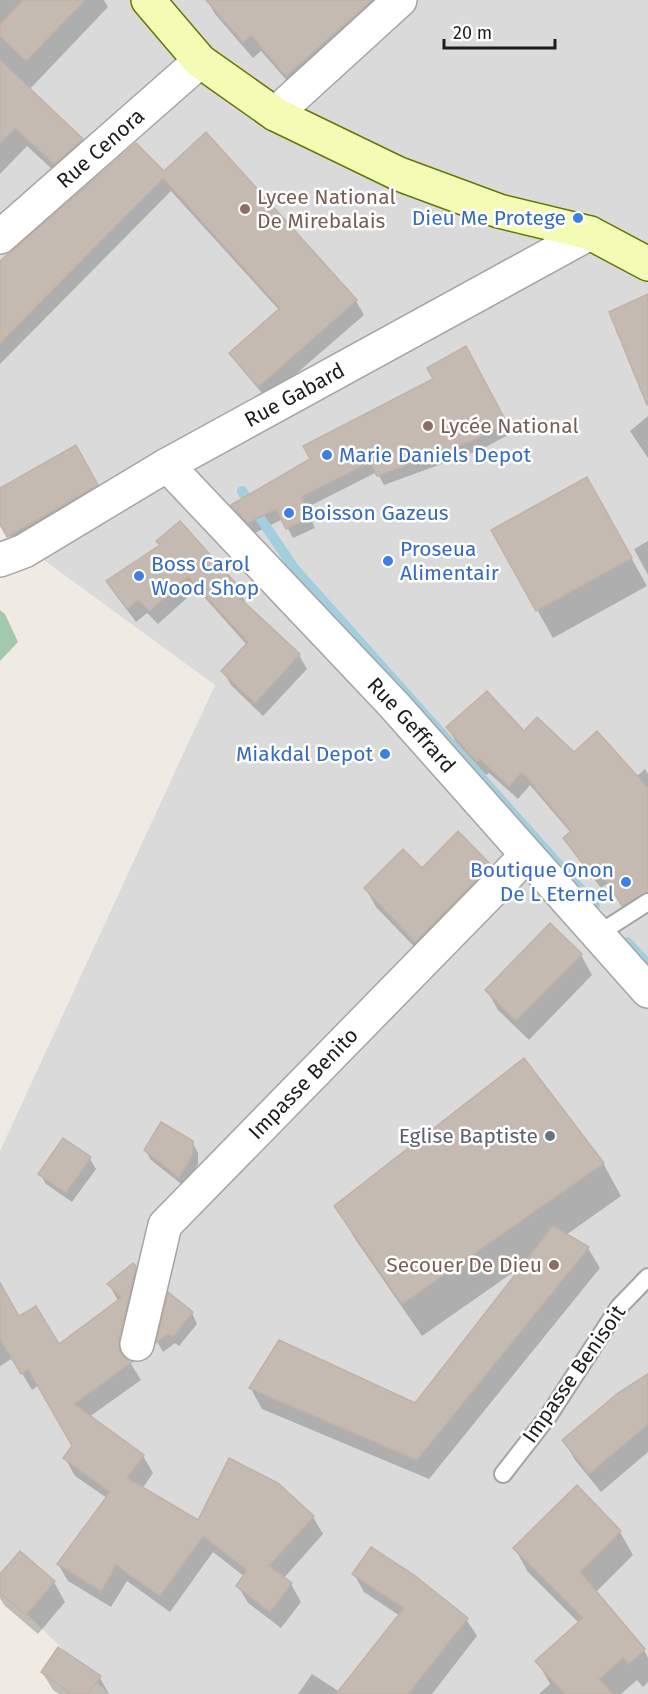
<svg xmlns="http://www.w3.org/2000/svg" width="648" height="1694" viewBox="0 0 648 1694" font-family="'Fira Sans',sans-serif">
  <style>
    .residential { fill: #dbdada }
    .cemetery { fill: #a3c8ab }
    .shadow { fill: #0003; fill-rule: evenodd }
    .lines { fill: none; stroke-linecap: round; stroke-linejoin: round }
    .stream { stroke: #a2cede; stroke-width: 10 }
    .building { fill: #c4bab2; stroke: #c1b2a5; stroke-width: 1.5 }
    .service-casing { stroke: #a4a4a4; stroke-width: 20 }
    .minor-casing { stroke: #a4a4a4; stroke-width: 36 }
    .secondary-casing { stroke: #657702; stroke-width: 36 }
    .service { stroke: #fff; stroke-width: 16 }
    .minor { stroke: #fff; stroke-width: 33 }
    .secondary { stroke: #f4fbb5; stroke-width: 33 }
    .education-dot { fill: #8d6e63; stroke: #fff; stroke-width: 2 }
    .shop-dot { fill: #3f7fe0; stroke: #fff; stroke-width: 2 }
    .worship-dot { fill: #6b7280; stroke: #fff; stroke-width: 2 }
    .labels { text-anchor: middle; dominant-baseline: central; stroke-width: 5; stroke-linejoin: round; paint-order: stroke }
    .street-label { font-size: 21px; fill: #1d1d1d; stroke: #fff }
    .education-label { font-size: 21px; fill: #785e54; stroke: #fff; text-anchor: start }
    .shop-label { font-size: 21px; fill: #366cbe; stroke: #fff; text-anchor: start }
    .worship-label { font-size: 21px; fill: #5b616d; stroke: #fff; text-anchor: end }
  </style>
  <rect width="100%" height="100%" fill="#efebe3"/>
  <path class="residential" d="M0,0H648V1694H109L0,1588V1151L215,685L0,528Z"/>
  <path class="cemetery" d="M0,610L5,614L18,642L0,661Z"/>
  <path class="shadow" d="M0,0H104L108,7L29,90L81,140L93,160L67,183L27,146L0,174Z
    M207,0H401L297,92L261,51L253,58L215,14Z
    M206,134L356,301L364,315L267,399L239,366L231,353L280,311L171,191L0,364V263L164,173Z
    M465,348L512,433L480,450L384,485L377,472L306,508L315,528L293,538L283,519L255,533L239,516L233,506L312,460L435,379Z
    M648,416V458L630,431Z
    M75,447L102,496L15,547L0,521V489Z
    M602,506L647,586L553,638L493,531Z
    M180,524L237,587L245,601L243,603L299,655L307,669L263,716L231,685L223,671L247,645L197,589L158,624L147,613L136,622L116,595Z
    M648,541V575L634,549Z
    M448,728L524,734L636,777L645,769L648,774V910L632,919L610,882L601,888L573,852L565,838L571,833L530,785L518,799L489,773L486,775L456,742Z
    M490,866L500,884L427,960L376,907L366,889L422,870Z
    M581,955L592,975L529,1040L498,1010L487,990Z
    M192,1142L198,1153V1164L185,1187L151,1160L145,1150Z
    M90,1159L96,1169L72,1202L46,1184L40,1174Z
    M603,1163L621,1196L566,1235L588,1248L600,1268L429,1479L262,1409L251,1389L416,1405L525,1264L422,1336L355,1239L336,1206Z
    M135,1267L145,1285L128,1359L141,1380L89,1417L143,1456L153,1473L142,1489L199,1522L313,1517L323,1534L283,1579L291,1584L301,1602L281,1628L248,1603L238,1586L245,1577L213,1552L170,1612L127,1581L111,1607L68,1581L58,1564L107,1498L75,1476L65,1458L74,1446L39,1385L32,1390L13,1358L0,1366V1286L19,1318L59,1346L118,1301L109,1284ZM122,1321H125L118,1348L116,1347Z
    M169,1295L192,1313L197,1324L179,1346L175,1343L163,1352L158,1343Z
    M648,1375V1452L601,1492L575,1460L564,1441Z
    M620,1532L633,1555L595,1593L644,1650L648,1658V1682L643,1687L637,1680L621,1694H539L550,1684L537,1661L579,1623L528,1572L515,1549Z
    M354,1574L466,1619L477,1636L432,1694H298L312,1674L340,1692L400,1616L364,1592Z
    M0,1576L54,1582L65,1602L38,1634L4,1605L0,1598Z
    M42,1672L100,1678L109,1694H59L53,1690Z"/>
  <g class="lines">
    <path class="stream" d="M242,491L294,568L595,905
      M627,942L648,964"/>
  </g>
  <path class="building" d="M23,0H85L26,61L0,36V25Z
    M206,0H372L286,76L251,35L243,42Z
    M0,60L83,139L54,164L15,128L0,143Z
    M206,132L357,300L258,387L229,353L280,308L163,178L0,343V261L136,143L164,171Z
    M648,294V404L647,405L609,312Z
    M466,346L507,423L474,440L377,476L370,462L301,497L311,517L286,529L276,509L248,523L231,505L310,459L303,446L433,379L427,368Z
    M76,445L98,485L7,537L0,524V488Z
    M587,477L632,558L536,611L491,530Z
    M180,521L238,586L232,591L300,654L255,703L221,671L248,642L188,576L150,611L138,600L127,609L106,581L160,545L156,541Z
    M487,691L524,731L537,717L574,752L597,731L648,788V892L622,906L600,869L592,875L563,838L571,831L522,772L509,786L480,759L477,762L446,727Z
    M458,831L491,865L415,942L364,888L403,849L422,868Z
    M550,923L582,954L516,1021L485,990Z
    M524,1058L604,1163L402,1304L334,1206Z
    M161,1122L193,1141V1153L179,1178L144,1150Z
    M63,1138L91,1157L66,1193L38,1174Z
    M553,1226L589,1247L417,1460L249,1388L279,1340L415,1403Z
    M133,1263L136,1266L119,1340V1350L124,1357L132,1362L74,1404L144,1455L127,1478L198,1520L229,1458L278,1483L314,1516L269,1566L292,1583L270,1612L236,1586L247,1570L203,1536L160,1596L116,1565L101,1591L57,1564L110,1492L63,1458L72,1446L28,1369L21,1374L0,1339V1283L19,1316L36,1306L59,1344L122,1297L107,1284Z
    M168,1292L193,1312L173,1337L168,1334L156,1343Z
    M648,1374V1424L589,1474L562,1440L618,1393Z
    M577,1485L621,1531L580,1572L645,1649L629,1664L623,1658L599,1679L613,1694H565L535,1661L583,1618L513,1548Z
    M371,1547L414,1575L468,1618L408,1694H336L404,1608L352,1574Z
    M20,1551L55,1581L26,1615L0,1593V1574Z
    M58,1647L101,1676L88,1694H72L41,1672Z"/>
  <g class="lines">
    <g class="service-casing">
      <path id="service" d="M598,934L648,902
        M503,1474L549,1415L619,1307L648,1277"/>
    </g>
    <g class="minor-casing">
      <g id="minor">
        <path d="M275,114L400,0"/>
        <path id="s1" d="M0,237L200,61"/>
        <path id="s2" d="M167,465L394,705L648,991"/>
        <path id="s3" d="M0,560L24,551L167,465L590,233"/>
        <path id="s4" d="M137,1344L165,1225L527,855"/>
      </g>
    </g>
    <g class="secondary-casing">
      <path id="secondary" d="M148,0L200,61L275,114L399,174L499,211L590,233L648,264"/>
    </g>
    <use href="#service" class="service"/>
    <use href="#minor" class="minor"/>
    <use href="#secondary" class="secondary"/>
  </g>
  <g class="education-dot">
    <circle cx="245" cy="209" r="6"/>
    <circle cx="428" cy="426" r="6"/>
    <circle cx="554" cy="1265" r="6"/>
  </g>
  <g class="shop-dot">
    <circle cx="578" cy="218" r="6"/>
    <circle cx="327" cy="455" r="6"/>
    <circle cx="289" cy="513" r="6"/>
    <circle cx="388" cy="561" r="6"/>
    <circle cx="139" cy="576" r="6"/>
    <circle cx="385" cy="754" r="6"/>
    <circle cx="626" cy="882" r="6"/>
  </g>
  <circle class="worship-dot" cx="550" cy="1136" r="6"/>
  <g class="labels">
    <g class="street-label">
      <text stroke="none"><textPath href="#s1" startOffset="134">Rue Cenora</textPath></text>
      <text stroke="none"><textPath href="#s3" startOffset="338">Rue Gabard</textPath></text>
      <text stroke="none"><textPath href="#s2" startOffset="357">Rue Geffrard</textPath></text>
      <text stroke="none"><textPath href="#s4" startOffset="320">Impasse Benito</textPath></text>
      <text transform="translate(574 1374) rotate(-55)">Impasse Benisoit</text>
    </g>
    <g class="education-label">
      <text x="257" y="197">Lycee National<tspan x="257" dy="24">De Mirebalais</tspan></text>
      <text x="440" y="426">Lycée National</text>
      <text x="542" y="1265" text-anchor="end">Secouer De Dieu</text>
    </g>
    <g class="shop-label">
      <text x="566" y="218" text-anchor="end">Dieu Me Protege</text>
      <text x="339" y="455">Marie Daniels Depot</text>
      <text x="301" y="513">Boisson Gazeus</text>
      <text x="400" y="549">Proseua<tspan x="400" dy="24">Alimentair</tspan></text>
      <text x="151" y="564">Boss Carol<tspan x="151" dy="24">Wood Shop</tspan></text>
      <text x="373" y="754" text-anchor="end">Miakdal Depot</text>
      <text x="614" y="870" text-anchor="end">Boutique Onon<tspan x="614" dy="24">De L Eternel</tspan></text>
    </g>
    <g class="worship-label">
      <text x="538" y="1136">Eglise Baptiste</text>
    </g>
  </g>
  <path d="M444 39v9h111v-9" fill="none" stroke="#1d1d1d" stroke-width="3"/>
  <text x="453" y="39" font-size="18" fill="#1d1d1d" stroke="#ffffff" stroke-width="4.5" paint-order="stroke">20 m</text>
</svg>
